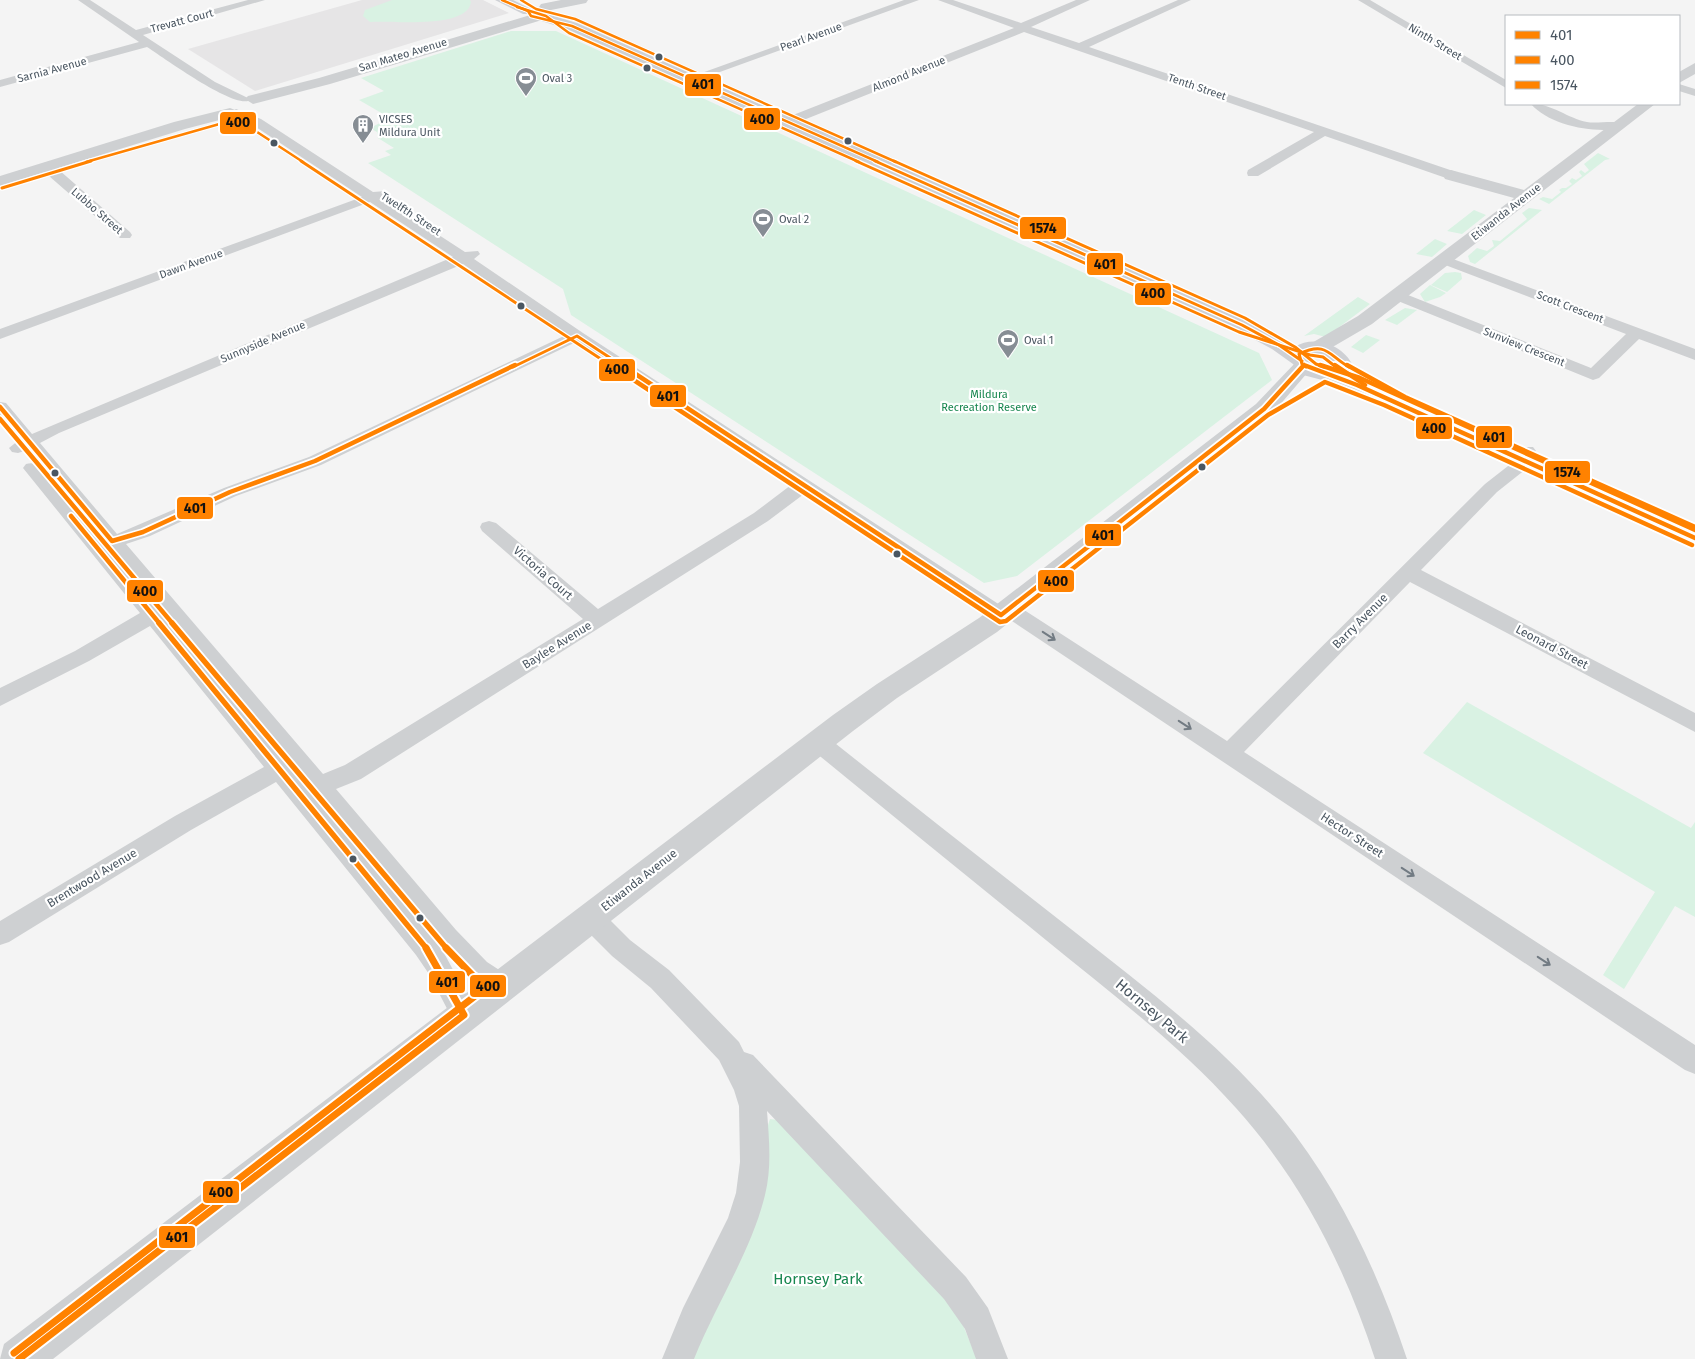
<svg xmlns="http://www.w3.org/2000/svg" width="1695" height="1359" viewBox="0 0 1695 1359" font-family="'Fira Sans',sans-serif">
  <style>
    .education { fill: #e6e5e6 }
    .green { fill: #d9f2e3 }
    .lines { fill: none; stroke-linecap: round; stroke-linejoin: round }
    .minor { fill: #ced0d2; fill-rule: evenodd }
    .tertiary { fill: #ced0d2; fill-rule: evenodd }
    .secondary { fill: #ced0d4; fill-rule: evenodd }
    .bus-1-far4-casing { stroke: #fff; stroke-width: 4.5 }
    .bus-1-far3-casing { stroke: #fff; stroke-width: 5.5 }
    .bus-1-far2-casing { stroke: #fff; stroke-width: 8 }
    .bus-1-far1-casing { stroke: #fff; stroke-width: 9 }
    .bus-1-casing { stroke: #fff; stroke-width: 11 }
    .bus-2-far4-casing { stroke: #fff; stroke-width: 4.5 }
    .bus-2-far3-casing { stroke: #fff; stroke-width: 5.5 }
    .bus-2-far2-casing { stroke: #fff; stroke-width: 8 }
    .bus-2-far1-casing { stroke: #fff; stroke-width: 9 }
    .bus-2-casing { stroke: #fff; stroke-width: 11 }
    .bus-3-far2-casing { stroke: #fff; stroke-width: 4.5 }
    .bus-3-far1-casing { stroke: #fff; stroke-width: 5.5 }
    .bus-3-casing { stroke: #fff; stroke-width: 8 }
    .bus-1-far4 { stroke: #ff8200; stroke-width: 2.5 }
    .bus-1-far3 { stroke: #ff8200; stroke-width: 3 }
    .bus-1-far2 { stroke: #ff8200; stroke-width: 4.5 }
    .bus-1-far1 { stroke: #ff8200; stroke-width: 5.5 }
    .bus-1 { stroke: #ff8200; stroke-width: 7 }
    .bus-2-far4 { stroke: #ff8200; stroke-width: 2.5 }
    .bus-2-far3 { stroke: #ff8200; stroke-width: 3 }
    .bus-2-far2 { stroke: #ff8200; stroke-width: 4.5 }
    .bus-2-far1 { stroke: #ff8200; stroke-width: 5.5 }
    .bus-2 { stroke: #ff8200; stroke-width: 7 }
    .bus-3-far2 { stroke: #ff8200; stroke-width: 2.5 }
    .bus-3-far1 { stroke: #ff8200; stroke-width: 3 }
    .bus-3 { stroke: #ff8200; stroke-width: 4.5 }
    .oneway { stroke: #727b83 }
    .bus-dot { fill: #4a5661; stroke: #fff; stroke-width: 2 }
    .labels { text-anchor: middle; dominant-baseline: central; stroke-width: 4.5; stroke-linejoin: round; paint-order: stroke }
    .far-street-label { font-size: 11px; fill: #4a5661; stroke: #fff }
    .far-poi-label { font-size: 11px; fill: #4a5661; stroke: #fff; text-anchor: start }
    .far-park-label { font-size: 11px; fill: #17864f; stroke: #fff }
    .street-label { font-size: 12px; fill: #4a5661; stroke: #fff }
    .near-street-label { font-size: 15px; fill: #4a5661; stroke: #fff }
    .near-park-label { font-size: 15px; fill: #17864f; stroke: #fff }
    .line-badge { stroke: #fff; stroke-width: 2 }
    .pale-badge-label { font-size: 14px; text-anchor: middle; font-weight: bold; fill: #111 }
  </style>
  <rect width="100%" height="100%" fill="#f4f4f4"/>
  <path class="education" d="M362,0H483L509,13L255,91L188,49Z"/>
  <path class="green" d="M392,0H470L471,2C467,30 390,20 370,22L363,16L365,10Z
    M511,31H556L1259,353L1272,380L1017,576L984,583L571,315L563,289L368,163L391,155L385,151L394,148L378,138L377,132L370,128L390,118L359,100L384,91L361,78Z
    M1598,153L1610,159L1605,160L1549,204L1539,199L1543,197L1552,199L1561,192L1559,190L1562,188H1566L1572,184L1569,181L1572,178L1576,180L1582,176L1579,172L1581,170L1585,173L1589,170L1584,164Z
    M1529,208L1542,210L1475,264L1470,262L1468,256L1477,248L1487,251L1494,246L1492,240L1500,241L1527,219L1522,213Z
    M1474,210L1486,215L1462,234L1447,231Z
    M1435,239L1447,244L1432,257L1416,254Z
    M1455,272L1461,273L1462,279L1447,292L1431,285L1445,273Z
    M1430,285L1446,293L1440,297L1425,302L1420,294Z
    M1358,297L1370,304L1326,337L1314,334L1304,336Z
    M1405,308L1417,310L1397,325L1385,320Z
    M1366,335L1380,340L1363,353L1351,347Z
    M1467,702L1691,828L1695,822V917L1675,906L1624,989L1603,975L1655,892L1423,753Z
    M770,1119L778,1120L943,1296L963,1325L977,1359H691Z"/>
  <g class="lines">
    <path class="minor" d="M78,0H90L136,30L248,0H265L143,35L215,82L250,99L248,101C230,106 164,58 147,47L0,87V80L139,42Z
      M904,0H919L695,81H687L685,79Z
      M938,0H953L1021,23L1076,0H1090L1031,27L1079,43L1178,0H1191L1089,47L1456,172L1457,175L1456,178H1446L1325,136L1258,176H1248L1247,173L1248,170L1314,132L1024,32L791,125H783L781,122L783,119L1014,28Z
      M1358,0H1370L1506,80V88Z
      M1679,84L1695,89V96L1679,91Z
      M1531,104C1551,103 1567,118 1587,122C1597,124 1620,119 1625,125L1623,128C1596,134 1550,126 1531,104Z
      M236,109L261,119L373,192L386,191L388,194L382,198L465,252L478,251L480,254L474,259L583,333L1000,605L1008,602L1015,604L1227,741L1485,484L1517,459L1521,447H1533L1536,451L1531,465L1497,492L1421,570L1695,713V732L1410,582L1244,752L1695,1045V1074L1685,1070L1009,619L1001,622L994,620L804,494L768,521L361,779L336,789L456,930L487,962L510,977L514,986L510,995L501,998C477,989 460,969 443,951L477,1015L473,1024L464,1028L455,1024L429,974L416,955L276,782L191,830L9,942L0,945V921L175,816L264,767L150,626L89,661L0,706V688L75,651L140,613L23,468L26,464C40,460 46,473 54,483L27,450L18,453L12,452L9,448L19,440L0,418V402L6,403L32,434L453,257L370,202L0,339V329L362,197L253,125L232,116L230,113ZM463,264L566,335L309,457L224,488L117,534L40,443L59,433ZM576,342L791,485L754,513L598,609L496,523L489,521L482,523L480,527L482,531L583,619L345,765L323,774L126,544L150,536L236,496L321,465Z
      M46,162L51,163L130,232L132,235L130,238H120L41,169L40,166Z
      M1445,256L1695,349V360L1639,339L1599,378L1593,380L1393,299L1391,296L1393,293H1403L1591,368L1626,334L1440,263L1438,260Z
      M818,733L826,736C909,802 993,868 1076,933C1148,990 1222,1045 1281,1117C1339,1188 1378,1272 1407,1359H1375C1345,1267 1301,1180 1236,1108C1178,1043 1108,991 1041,936C964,874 887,811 810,748L807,742L810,736Z
      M591,907L600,910L630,940L669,970L739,1042L744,1052L753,1055L966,1277L988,1308L1008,1359H976L965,1329L944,1299L767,1111C769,1139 772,1167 765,1195C751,1252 716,1304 694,1359H662L683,1308L728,1218L736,1193L740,1162L739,1106L734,1090L719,1060L651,988L612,956L582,926L578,918L582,910Z"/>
    <path class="tertiary" d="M561,0H588L586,3L546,11L539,7L541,4Z
      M537,13L542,14L544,17L542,20L330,84L253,104L245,99L248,96L319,78Z
      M1695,63V74L1679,83V72Z
      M1638,104H1655L1372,324L1324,352L1317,354L1310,352L1307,348L1310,344L1358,316L1514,198L1445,179L1443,175L1445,171L1451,170L1524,190Z
      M230,108L235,110L238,113L235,116L185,129L0,186V176L174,122Z
      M1304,359L1311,361L1314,365L1272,414L997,632L897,698L853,731L53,1359H0L4,1344L833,715L877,684L979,618L1256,404L1297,361Z"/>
    <path class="secondary" d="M495,0H513L535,11L533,14H523Z
      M540,12L577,23L1249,321L1295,347C1315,333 1348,347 1354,369L1349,375L1395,393L1695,528V546L1379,403L1326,381L1303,375L1293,364L1272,349L1235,329L567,29L535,19L533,16L535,13ZM1319,354L1330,361L1333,367C1323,371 1314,365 1310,356Z"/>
    <g class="bus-1-far4-casing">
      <path id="bus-1-far4" d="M502,0L528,11L531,16L572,26L878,162"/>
    </g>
    <g class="bus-1-far3-casing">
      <path id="bus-1-far3" d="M875,161L1242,325L1279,345L1302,361
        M513,367L577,336L624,367
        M1302,367L1304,365
        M1306,367L1302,364L1299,354C1327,341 1328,355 1349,367"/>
    </g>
    <g class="bus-1-far2-casing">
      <path id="bus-1-far2" d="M622,365L1001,615L1264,409L1304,365
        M1304,365L1357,385L1695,538
        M1347,365L1405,397L1695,527
        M0,407L112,541L143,532L230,492L315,461L515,365
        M71,516L160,624"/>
    </g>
    <g class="bus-1-far1-casing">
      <path id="bus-1-far1" d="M159,623L427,949"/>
    </g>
    <g class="bus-1-casing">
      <path id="bus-1" d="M19,1359L464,1015L426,948"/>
    </g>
    <g class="bus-2-far4-casing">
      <path id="bus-2-far4" d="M517,7L546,16L569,33L859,162
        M86,162L230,121L245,124L303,162"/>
    </g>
    <g class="bus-2-far3-casing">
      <path id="bus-2-far3" d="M301,161L613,367
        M856,161L1239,332L1310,355L1323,357L1336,367
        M2,188L91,161"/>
    </g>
    <g class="bus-2-far2-casing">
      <path id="bus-2-far2" d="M611,365L1000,622L1006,621L1268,415L1325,382L1384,405L1692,545
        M1335,365L1365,385
        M0,419L173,624"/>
    </g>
    <g class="bus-2-far1-casing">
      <path id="bus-2-far1" d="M172,623L447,949"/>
    </g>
    <g class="bus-2-casing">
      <path id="bus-2" d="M14,1353L488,986L473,976L446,948"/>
    </g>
    <g class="bus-3-far2-casing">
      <path id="bus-3-far2" d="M521,0L536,9L575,19L896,162"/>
    </g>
    <g class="bus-3-far1-casing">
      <path id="bus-3-far1" d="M894,161L1245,318L1295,347L1316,364L1324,367"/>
    </g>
    <g class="bus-3-casing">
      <path id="bus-3" d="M1320,365L1360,378L1695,530"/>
    </g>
    <use href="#bus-1-far4" class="bus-1-far4"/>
    <use href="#bus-1-far3" class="bus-1-far3"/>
    <use href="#bus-1-far2" class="bus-1-far2"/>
    <use href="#bus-1-far1" class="bus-1-far1"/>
    <use href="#bus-1" class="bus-1"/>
    <use href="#bus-2-far4" class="bus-2-far4"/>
    <use href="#bus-2-far3" class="bus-2-far3"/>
    <use href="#bus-2-far2" class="bus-2-far2"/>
    <use href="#bus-2-far1" class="bus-2-far1"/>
    <use href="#bus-2" class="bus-2"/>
    <use href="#bus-3-far2" class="bus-3-far2"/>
    <use href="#bus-3-far1" class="bus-3-far1"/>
    <use href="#bus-3" class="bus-3"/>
  </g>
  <defs><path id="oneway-shaft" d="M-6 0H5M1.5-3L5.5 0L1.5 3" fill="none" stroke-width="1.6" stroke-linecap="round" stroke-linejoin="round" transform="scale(1.25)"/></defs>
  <g class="oneway">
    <use href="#oneway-shaft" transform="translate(1049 636) rotate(33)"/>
    <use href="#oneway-shaft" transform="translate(1185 725) rotate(33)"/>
    <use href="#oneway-shaft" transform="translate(1408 872) rotate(33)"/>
    <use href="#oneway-shaft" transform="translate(1544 961) rotate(33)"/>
  </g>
  <defs>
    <g id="stadium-pin" transform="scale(1.125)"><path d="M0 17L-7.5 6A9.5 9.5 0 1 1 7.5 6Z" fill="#868d94" stroke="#fff"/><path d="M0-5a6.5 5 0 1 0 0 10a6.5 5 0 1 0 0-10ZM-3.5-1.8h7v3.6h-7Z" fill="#fff"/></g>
    <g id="building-pin" transform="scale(1.125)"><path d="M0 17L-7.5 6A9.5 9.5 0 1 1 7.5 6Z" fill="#868d94" stroke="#fff"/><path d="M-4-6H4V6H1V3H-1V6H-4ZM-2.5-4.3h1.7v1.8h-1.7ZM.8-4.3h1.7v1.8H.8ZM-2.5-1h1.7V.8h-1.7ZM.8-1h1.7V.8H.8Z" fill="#fff"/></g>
  </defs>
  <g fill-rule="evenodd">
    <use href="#stadium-pin" x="526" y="78"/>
    <use href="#building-pin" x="363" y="125"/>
    <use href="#stadium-pin" x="763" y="219"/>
    <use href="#stadium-pin" x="1008" y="340"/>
  </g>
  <g class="bus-dot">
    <circle cx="659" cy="57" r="4.5"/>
    <circle cx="647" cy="68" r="4.5"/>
    <circle cx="848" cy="141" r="4.5"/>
    <circle cx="274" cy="143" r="4.5"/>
    <circle cx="521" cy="306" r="4.5"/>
    <circle cx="1202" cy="467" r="4.5"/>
    <circle cx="55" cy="473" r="4.5"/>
    <circle cx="897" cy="554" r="4.5"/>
    <circle cx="353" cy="859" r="4.5"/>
    <circle cx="420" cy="918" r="4.5"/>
  </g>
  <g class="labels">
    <g class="far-street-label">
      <text transform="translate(182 21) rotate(-15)">Trevatt Court</text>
      <text transform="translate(811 37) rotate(-20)">Pearl Avenue</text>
      <text transform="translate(1435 42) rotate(31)">Ninth Street</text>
      <text transform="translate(403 55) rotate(-17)">San Mateo Avenue</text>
      <text transform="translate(52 70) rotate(-15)">Sarnia Avenue</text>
      <text transform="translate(909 74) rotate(-22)">Almond Avenue</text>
      <text transform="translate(1197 87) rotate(19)">Tenth Street</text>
      <text transform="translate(97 211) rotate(41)">Lubbo Street</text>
      <text transform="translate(1506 212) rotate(-38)">Etiwanda Avenue</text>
      <text transform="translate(411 214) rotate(33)">Twelfth Street</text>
      <text transform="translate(191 264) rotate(-20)">Dawn Avenue</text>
      <text transform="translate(1570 307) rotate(21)">Scott Crescent</text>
      <text transform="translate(263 342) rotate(-23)">Sunnyside Avenue</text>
      <text transform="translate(1524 347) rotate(22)">Sunview Crescent</text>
    </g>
    <g class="far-poi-label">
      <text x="542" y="78">Oval 3</text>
      <text x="379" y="119">VICSES<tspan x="379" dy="13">Mildura Unit</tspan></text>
      <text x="779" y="219">Oval 2</text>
      <text x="1024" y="340">Oval 1</text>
    </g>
    <g class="far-park-label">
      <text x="989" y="394">Mildura<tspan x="989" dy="13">Recreation Reserve</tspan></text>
    </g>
    <g class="street-label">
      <text transform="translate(543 573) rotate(41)">Victoria Court</text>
      <text transform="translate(1360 621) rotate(-45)">Barry Avenue</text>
      <text transform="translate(557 645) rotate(-32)">Baylee Avenue</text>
      <text transform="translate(1552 647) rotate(28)">Leonard Street</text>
      <text transform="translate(1352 835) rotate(33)">Hector Street</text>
      <text transform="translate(92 878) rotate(-31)">Brentwood Avenue</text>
      <text transform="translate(639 880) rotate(-38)">Etiwanda Avenue</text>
    </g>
    <g class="near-street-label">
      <text transform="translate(1152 1011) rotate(40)">Hornsey Park</text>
    </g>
    <g class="near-park-label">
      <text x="818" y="1279">Hornsey Park</text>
    </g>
  </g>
  <g class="line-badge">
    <rect x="684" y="73" width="38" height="24" rx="5" fill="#ff8200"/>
    <rect x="743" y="107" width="38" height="24" rx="5" fill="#ff8200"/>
    <rect x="219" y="111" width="38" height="24" rx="5" fill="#ff8200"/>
    <rect x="1019" y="216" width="48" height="24" rx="5" fill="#ff8200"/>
    <rect x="1086" y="252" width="38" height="24" rx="5" fill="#ff8200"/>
    <rect x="1134" y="282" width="38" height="24" rx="5" fill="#ff8200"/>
    <rect x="598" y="358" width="38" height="24" rx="5" fill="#ff8200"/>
    <rect x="649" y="384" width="38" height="24" rx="5" fill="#ff8200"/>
    <rect x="1415" y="416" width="38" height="24" rx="5" fill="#ff8200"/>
    <rect x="1475" y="425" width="38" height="24" rx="5" fill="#ff8200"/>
    <rect x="1544" y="460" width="47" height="24" rx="5" fill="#ff8200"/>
    <rect x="176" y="496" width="38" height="24" rx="5" fill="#ff8200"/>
    <rect x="1084" y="523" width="38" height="24" rx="5" fill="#ff8200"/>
    <rect x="1037" y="569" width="38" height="24" rx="5" fill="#ff8200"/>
    <rect x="126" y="579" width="38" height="24" rx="5" fill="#ff8200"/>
    <rect x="428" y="970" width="38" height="24" rx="5" fill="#ff8200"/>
    <rect x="469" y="974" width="38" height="24" rx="5" fill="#ff8200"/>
    <rect x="202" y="1180" width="38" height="24" rx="5" fill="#ff8200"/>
    <rect x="158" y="1225" width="38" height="24" rx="5" fill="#ff8200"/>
  </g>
  <g class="pale-badge-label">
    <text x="703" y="89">401</text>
    <text x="762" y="124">400</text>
    <text x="238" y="127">400</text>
    <text x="1043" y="233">1574</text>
    <text x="1105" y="269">401</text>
    <text x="1153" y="298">400</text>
    <text x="617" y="374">400</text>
    <text x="668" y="401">401</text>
    <text x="1434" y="433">400</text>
    <text x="1494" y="442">401</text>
    <text x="1567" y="477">1574</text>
    <text x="195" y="513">401</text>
    <text x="1103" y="540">401</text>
    <text x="1056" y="586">400</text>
    <text x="145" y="596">400</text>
    <text x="447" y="987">401</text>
    <text x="488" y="991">400</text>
    <text x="221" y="1197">400</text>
    <text x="177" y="1242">401</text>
  </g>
  <rect x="1505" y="15" width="175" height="90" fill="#ffffff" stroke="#b7bbc0"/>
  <rect x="1515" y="31" width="25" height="8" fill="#ff8200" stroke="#b7bbc0"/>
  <text x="1550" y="40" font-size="15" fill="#4a5661">401</text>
  <rect x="1515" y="56" width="25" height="8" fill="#ff8200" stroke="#b7bbc0"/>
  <text x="1550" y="65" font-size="15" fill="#4a5661">400</text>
  <rect x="1515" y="81" width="25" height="8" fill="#ff8200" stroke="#b7bbc0"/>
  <text x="1550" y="90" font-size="15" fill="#4a5661">1574</text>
</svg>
